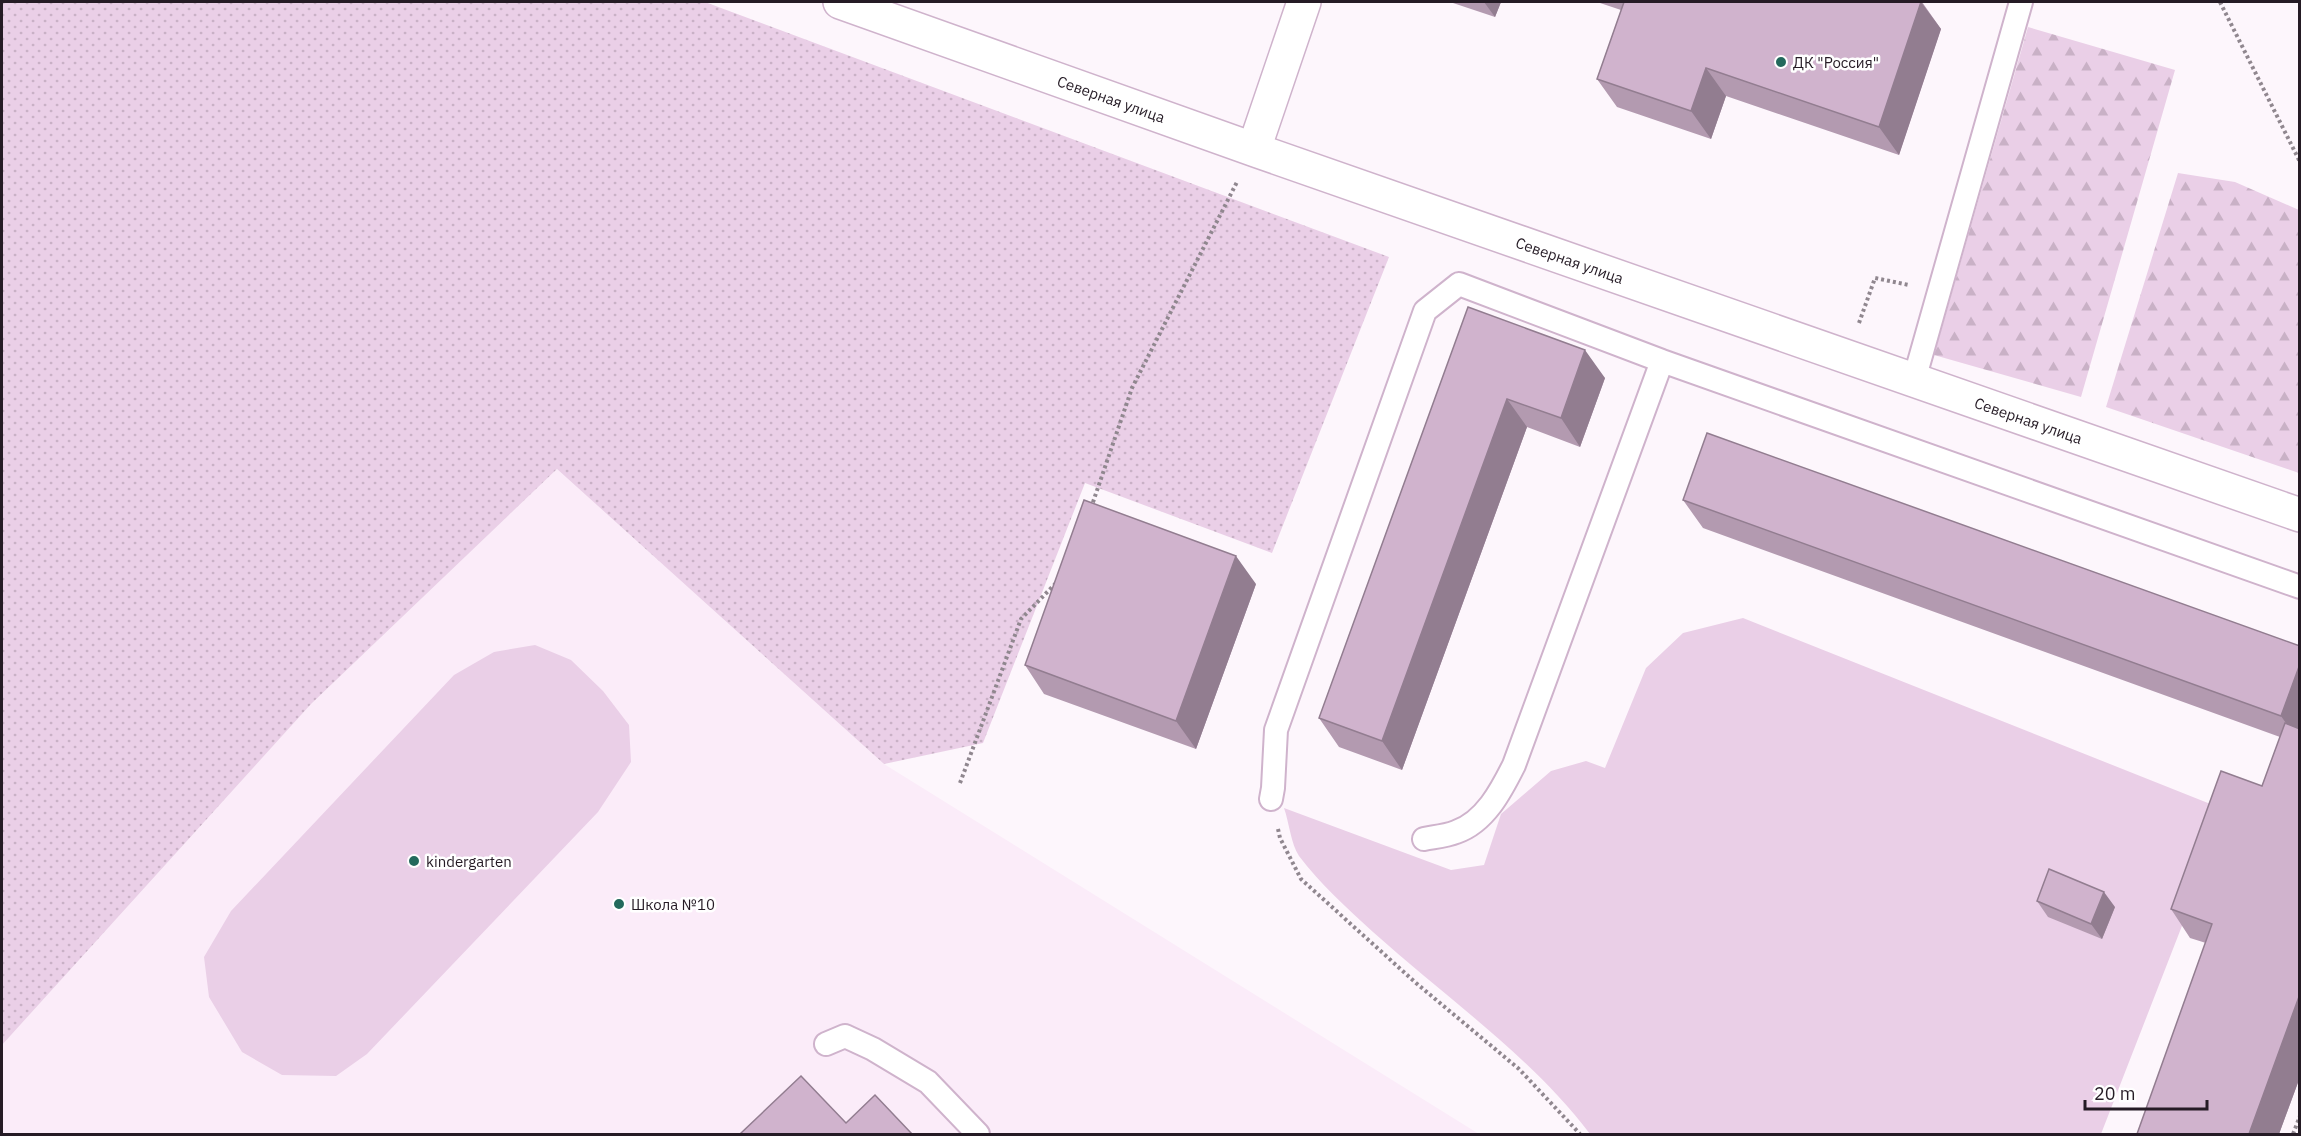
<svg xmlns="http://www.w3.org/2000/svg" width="2301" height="1136" viewBox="0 0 2301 1136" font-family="'IBM Plex Sans',sans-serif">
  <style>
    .built { fill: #fbecf9 }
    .grass { fill: url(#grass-dots) }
    .forest { fill: url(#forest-firs) }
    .park { fill: #eacfe7 }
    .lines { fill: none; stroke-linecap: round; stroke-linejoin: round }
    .lane-casing { stroke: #cfb3cc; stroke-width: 26 }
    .street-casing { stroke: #cfb3cc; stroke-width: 36 }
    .path { stroke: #90878f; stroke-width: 4; stroke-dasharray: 3 3; stroke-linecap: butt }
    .lane { stroke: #fff; stroke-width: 22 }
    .street { stroke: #fff; stroke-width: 33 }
    .wall { fill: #b39ab0 }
    .shaded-wall { fill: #927d90 }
    .building { fill: #d0b3cd; stroke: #927d90; stroke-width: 1.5 }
    .poi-dot { fill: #23695c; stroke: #fff; stroke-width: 2 }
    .labels { text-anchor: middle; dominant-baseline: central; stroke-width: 5; stroke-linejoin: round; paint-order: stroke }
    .poi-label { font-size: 15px; fill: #251b25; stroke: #fff; text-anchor: start }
    .street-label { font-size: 15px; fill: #251b25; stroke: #fff }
  </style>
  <defs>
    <pattern id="grass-dots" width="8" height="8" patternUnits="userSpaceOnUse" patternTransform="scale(1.5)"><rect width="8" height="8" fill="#eacfe7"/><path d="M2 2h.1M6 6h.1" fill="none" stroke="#c9b1c6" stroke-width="1.8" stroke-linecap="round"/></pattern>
    <pattern id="forest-firs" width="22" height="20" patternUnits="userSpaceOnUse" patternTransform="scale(1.5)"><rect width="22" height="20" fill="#eacfe7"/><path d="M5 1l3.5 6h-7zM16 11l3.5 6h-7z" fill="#c9b1c6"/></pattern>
  </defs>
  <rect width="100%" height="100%" fill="#fdf6fc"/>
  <path class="built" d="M557,469L884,764L1479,1134H2V1045L311,704Z"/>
  <path class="grass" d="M2,2H705L1389,257L1272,553L1085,483L983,743L884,764L557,469L311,704L2,1045Z"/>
  <path class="forest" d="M2028,27L2175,70L2081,397L1934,355Z
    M2178,173L2235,182L2299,210V473L2106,407Z"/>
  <path class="park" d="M1743,618L2218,807L2208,859L2101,1134H1590C1530,1055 1446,998 1373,932C1347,908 1320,884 1299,856C1291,844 1289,822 1284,808L1451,870L1484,865L1501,814L1551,771L1586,761L1605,768L1646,668L1683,633Z
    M535,645L571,660L603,691L629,725L631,762L598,812L367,1054L336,1076L282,1075L242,1052L209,997L204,957L231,911L454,675L494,652Z"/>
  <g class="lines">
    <g class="lane-casing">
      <path id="lane" d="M1914,380L2021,2
        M1271,799L1273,788L1276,730L1425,311L1459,284L1662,361L2300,587
        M1424,839C1434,837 1446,836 1456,832C1485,822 1501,791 1514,765L1662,361
        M826,1044L845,1036L873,1049L928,1082L978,1134"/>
    </g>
    <g class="street-casing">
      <g id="street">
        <path id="s1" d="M840,2L1258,151L2300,515"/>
        <path d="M1254,149L1304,2"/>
      </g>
    </g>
    <path class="path" d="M2220,2L2300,162
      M1859,323L1875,278L1909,285
      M1091,508L1132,388L1237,182
      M960,783L1021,619L1057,582
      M1278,829L1280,838L1301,879L1416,983L1519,1069L1580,1134
      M2293,1134L2300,1116"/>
    <use href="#lane" class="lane"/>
    <use href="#street" class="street"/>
  </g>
  <path class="wall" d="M1450,2H1501L1495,17Z
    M1597,2H1922L1941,29L1899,155L1726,96L1711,139L1617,107L1597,79L1621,10Z
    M1468,307L1605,378L1580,447L1527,427L1402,770L1339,747L1319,718Z
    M1683,500L2300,646V1077L2279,1134H2137L2206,943L2190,938L2171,909L2262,786L2280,737L1703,528Z
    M1256,584L1196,749L1044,694L1025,665Z
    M2037,901L2115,907L2102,939L2048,917Z"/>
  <path class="shaded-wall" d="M1484,2H1501L1495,17Z
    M1921,2L1941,29L1899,155L1879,127Z
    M1706,68L1726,96L1711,139L1691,111Z
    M1585,350L1605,378L1580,447L1561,418Z
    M1507,399L1527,427L1402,770L1382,741Z
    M1236,556L1256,584L1196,749L1176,721Z
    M2300,664V743L2281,716Z
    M2104,892L2115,907L2102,939L2091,924Z
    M2300,994V1077L2279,1134H2249Z"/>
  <path class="building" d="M1624,2H1921L1879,127L1706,68L1691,111L1597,79Z
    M1468,307L1585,350L1561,418L1507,399L1382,741L1319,718Z
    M1707,433L2300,646V664L2281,716L1683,500Z
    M1084,500L1236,556L1176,721L1025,665Z
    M2285,723L2300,729V994L2249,1134H2137L2212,924L2171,909L2221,771L2262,786Z
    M2049,869L2104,892L2091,924L2037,901Z
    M801,1076L846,1123L875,1095L912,1134H740Z"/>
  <g class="poi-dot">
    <circle cx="1781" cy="62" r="6"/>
    <circle cx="414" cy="861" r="6"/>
    <circle cx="619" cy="904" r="6"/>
  </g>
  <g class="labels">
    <g class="poi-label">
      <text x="1793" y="62">ДК "Россия"</text>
      <text x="426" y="861">kindergarten</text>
      <text x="631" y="904">Школа №10</text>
    </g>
    <g class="street-label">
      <text stroke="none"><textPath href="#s1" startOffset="288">Северная улица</textPath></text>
      <text stroke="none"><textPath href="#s1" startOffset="774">Северная улица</textPath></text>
      <text stroke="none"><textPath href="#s1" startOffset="1260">Северная улица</textPath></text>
    </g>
  </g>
  <rect width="2301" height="1136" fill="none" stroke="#251b25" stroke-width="6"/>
  <path d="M2085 1100v9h122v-9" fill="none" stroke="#251b25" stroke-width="3"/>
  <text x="2094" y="1100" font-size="18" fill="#251b25" stroke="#ffffff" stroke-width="4.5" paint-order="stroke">20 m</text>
</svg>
